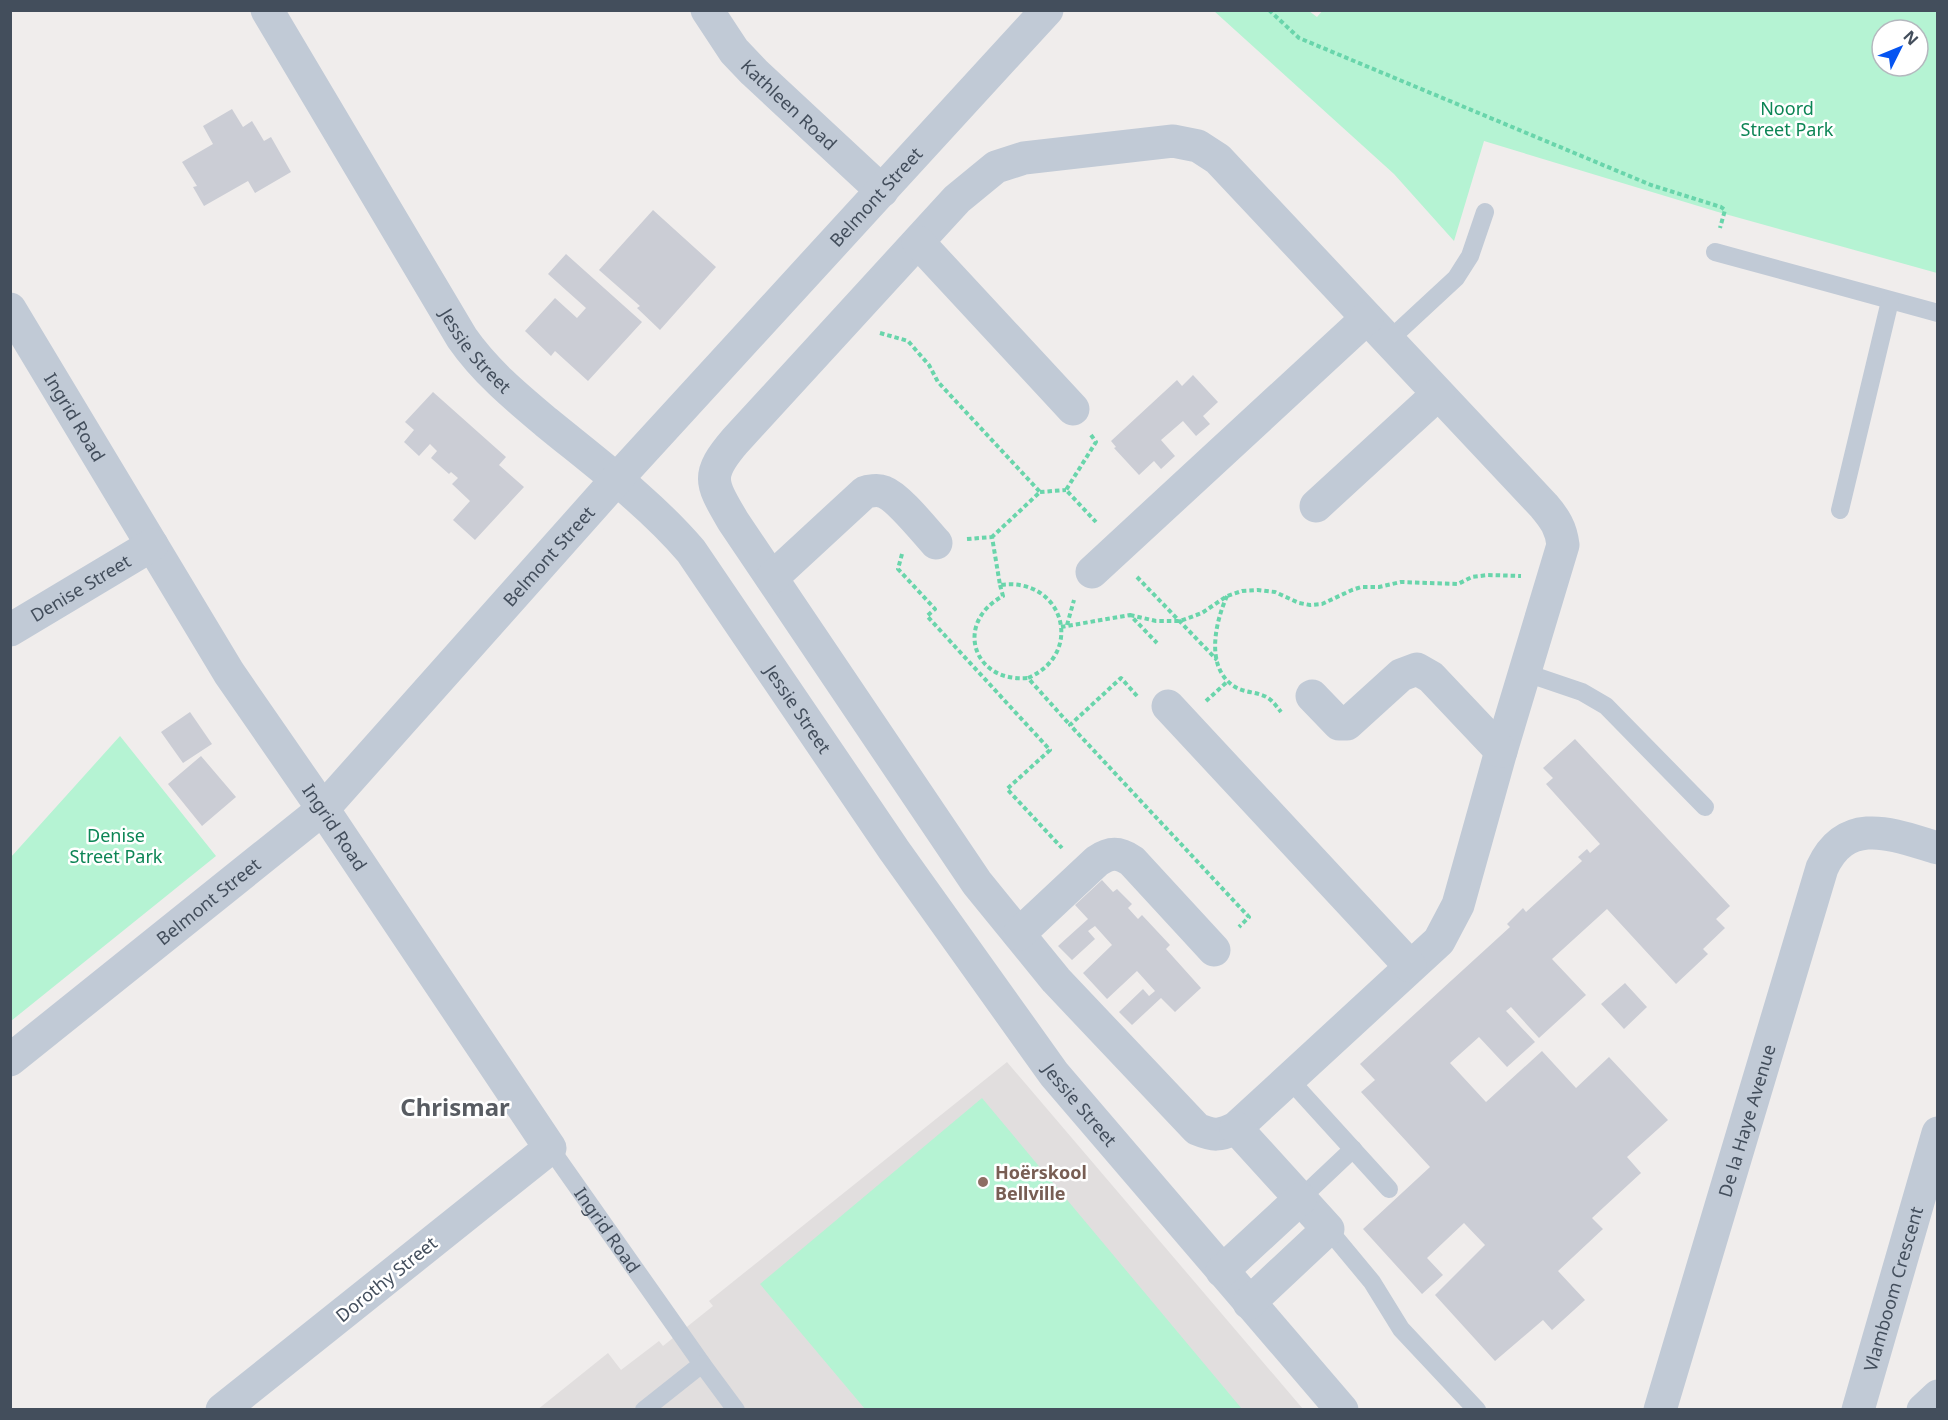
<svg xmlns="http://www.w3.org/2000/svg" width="1948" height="1420" viewBox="0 0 1948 1420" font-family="'Noto Sans',sans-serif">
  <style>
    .education { fill: #e1dede }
    .green { fill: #b5f3d3; fill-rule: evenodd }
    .building { fill: #cbcdd5 }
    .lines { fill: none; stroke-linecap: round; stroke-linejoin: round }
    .path { stroke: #69d5ab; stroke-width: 4; stroke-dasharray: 4.5 3; stroke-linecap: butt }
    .service { stroke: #c1cad6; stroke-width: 18 }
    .minor { stroke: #c1cad6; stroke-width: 33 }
    .tertiary { stroke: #c1cad6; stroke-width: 33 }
    .education-dot { fill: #8d6e63; stroke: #fff; stroke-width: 2 }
    .labels { text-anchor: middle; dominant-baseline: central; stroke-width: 5; stroke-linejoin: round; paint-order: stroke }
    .street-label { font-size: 18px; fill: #434e5c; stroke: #fff }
    .park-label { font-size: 18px; fill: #0c8555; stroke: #fff }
    .education-label { font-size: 18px; font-weight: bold; fill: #785e54; stroke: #fff; text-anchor: start }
    .district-label { font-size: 24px; font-weight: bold; fill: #585c62; stroke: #fff }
  </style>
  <rect width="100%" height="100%" fill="#f0edec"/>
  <path class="education" d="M1007,1062L1303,1409L537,1410L608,1353L621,1370L659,1341L663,1346L713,1306L709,1301Z"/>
  <path class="green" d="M1323,10L1937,11V273L1718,212L1484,141L1454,241L1394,174L1214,11H1309L1317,17ZM1882,30H1918V66H1882Z
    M120,736L216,856L11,1021V857Z
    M982,1098L1242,1409H865L760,1284Z"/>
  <path class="building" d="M232,109L243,127L252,121L264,141L271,137L291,172L255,193L248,181L204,206L193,187L197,186L182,162L213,144L203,126Z
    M653,210L716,267L660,330L637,308L640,306L599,270Z
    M566,254L642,322L588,381L555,351L551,356L525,331L555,298L577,318L586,308L548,274Z
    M1193,375L1218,402L1203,416L1210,424L1196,436L1183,421L1161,440L1175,456L1161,469L1154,461L1139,475L1114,448L1116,447L1111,441L1177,380L1182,386Z
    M433,392L506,457L499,465L524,487L475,540L453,520L470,501L452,484L458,478L451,472L449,474L431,458L437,451L430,444L419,456L404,442L414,430L405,422Z
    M190,712L212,744L183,763L161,732Z
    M1575,739L1730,906L1716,919L1725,928L1703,949L1708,954L1676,984L1607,909L1552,959L1586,995L1539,1038L1511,1007L1506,1011L1535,1042L1507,1067L1479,1037L1450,1063L1486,1102L1542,1051L1576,1088L1609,1057L1668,1120L1627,1157L1641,1173L1592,1218L1603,1229L1558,1271L1585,1300L1552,1330L1543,1320L1495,1361L1435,1295L1485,1245L1464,1223L1427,1258L1443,1275L1422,1294L1363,1229L1430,1167L1361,1092L1375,1080L1360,1064L1510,927L1507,924L1523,908L1526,912L1582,861L1578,857L1587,849L1590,853L1600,844L1546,784L1553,778L1543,768Z
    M201,756L236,797L202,826L168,784Z
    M1102,880L1113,892L1117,889L1132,904L1128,908L1138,919L1142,915L1170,945L1166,949L1201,988L1175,1012L1161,998L1132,1025L1119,1012L1143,989L1149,996L1155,991L1137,971L1107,999L1083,973L1112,945L1095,926L1088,931L1095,939L1072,960L1058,946L1088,919L1075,905Z
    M1625,983L1647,1007L1624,1029L1601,1004Z"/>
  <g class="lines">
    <path class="path" d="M1269,10L1299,38L1651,185L1721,207L1725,210L1720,228
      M880,333L908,341L929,365L938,382L1040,492L992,537
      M1091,435L1096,442L1066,490L1096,522
      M1040,492L1066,490
      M967,539L992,537L1000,585C1063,576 1086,653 1028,678L1070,725
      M902,554L898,569L935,609L927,616L1050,750L1007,789L1062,848
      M1137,577L1217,660
      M1000,585L1003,596C954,622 972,683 1028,678
      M1227,596C1215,623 1204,670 1237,688C1247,693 1259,692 1268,698C1273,701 1277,707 1281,712
      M1130,615L1156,621H1180L1202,613L1227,596L1242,591L1258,590L1275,592L1299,603L1310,605L1322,604L1352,590L1361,587H1379L1401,582L1458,584L1472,577L1488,575L1521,576
      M1067,625L1074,600
      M1061,627L1130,615L1157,643
      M1137,696L1121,678L1070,725L1249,917L1239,927
      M1206,701L1228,681"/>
    <g class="service">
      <path d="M1715,252L1938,313"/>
      <path d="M1388,341L1456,278L1470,256L1485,212"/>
      <path d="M1840,510L1890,301"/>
      <path d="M1526,673L1582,692L1606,706L1705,807"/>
      <path d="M1289,1079L1389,1189"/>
      <path id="s1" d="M550,1148L702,1364L736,1410"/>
      <path d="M1300,1199L1353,1149"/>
      <path d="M1328,1229L1372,1282L1401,1329L1477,1410"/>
      <path d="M644,1410L702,1364"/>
    </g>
    <g class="minor">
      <path id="s2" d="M267,10L462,338C485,371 515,396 546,422C596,463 649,502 691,551L894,850L1054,1074L1342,1410"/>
      <path id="s3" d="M707,10L734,51L754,72L882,191"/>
      <path d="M1173,141L1198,146L1218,159L1544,506C1555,519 1561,528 1563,545L1501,751L1458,905L1439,941L1236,1128C1219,1136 1214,1136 1197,1129L1056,980L977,883L733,521C711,483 705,476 735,441L957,199L996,167L1024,158Z"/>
      <path d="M918,242L1073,409"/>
      <path id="s4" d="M10,309L229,673L323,809L550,1148L222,1410"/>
      <path d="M1316,506L1438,394"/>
      <path d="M1092,572L1367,318"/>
      <path d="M772,578L865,492C872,491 877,489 884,492C898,497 925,531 936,543"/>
      <path id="s5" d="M10,630L152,545"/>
      <path d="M1312,696L1339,724H1347L1401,675L1417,669L1431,677L1501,751"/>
      <path d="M1168,706L1410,966"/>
      <path d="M1019,934L1097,861C1110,852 1119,852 1132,861L1214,950"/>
      <path id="s6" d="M10,1060L323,809L617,479L1047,10"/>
      <path d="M1236,1128L1328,1229L1249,1303"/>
      <path d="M1222,1271L1300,1199"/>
      <path id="s7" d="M1858,1410L1938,1133"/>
      <path d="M1923,1410L1938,1396"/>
    </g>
    <path class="tertiary" id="s8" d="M1660,1410L1822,868C1847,814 1894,835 1938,848"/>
  </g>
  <circle class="education-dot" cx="983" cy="1182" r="6"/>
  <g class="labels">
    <g class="street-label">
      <text stroke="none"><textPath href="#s3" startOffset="126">Kathleen Road</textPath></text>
      <text stroke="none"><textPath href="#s6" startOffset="1226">Belmont Street</textPath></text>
      <text stroke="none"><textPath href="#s2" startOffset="400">Jessie Street</textPath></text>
      <text stroke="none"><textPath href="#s4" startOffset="126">Ingrid Road</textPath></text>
      <text stroke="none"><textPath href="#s6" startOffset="740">Belmont Street</textPath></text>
      <text stroke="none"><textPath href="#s5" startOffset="82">Denise Street</textPath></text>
      <text stroke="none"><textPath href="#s2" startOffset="886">Jessie Street</textPath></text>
      <text stroke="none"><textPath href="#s4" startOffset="612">Ingrid Road</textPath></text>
      <text stroke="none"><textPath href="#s6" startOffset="254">Belmont Street</textPath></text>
      <text stroke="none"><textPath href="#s2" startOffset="1372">Jessie Street</textPath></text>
      <text stroke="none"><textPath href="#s8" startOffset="302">De la Haye Avenue</textPath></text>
      <text stroke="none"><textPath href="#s1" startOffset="100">Ingrid Road</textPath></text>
      <text transform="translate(386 1279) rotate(-39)">Dorothy Street</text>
      <text stroke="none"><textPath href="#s7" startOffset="126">Vlamboom Crescent</textPath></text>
    </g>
    <g class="park-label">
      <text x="1787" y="108">Noord<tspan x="1787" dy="21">Street Park</tspan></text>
      <text x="116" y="835">Denise<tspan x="116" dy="21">Street Park</tspan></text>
    </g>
    <g class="education-label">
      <text x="995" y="1172">Hoërskool<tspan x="995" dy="21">Bellville</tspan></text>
    </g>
    <g class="district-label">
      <text x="455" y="1106">Chrismar</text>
    </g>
  </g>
  <rect width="1948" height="1420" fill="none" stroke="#434e5c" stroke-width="24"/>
  <g transform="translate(1900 48) rotate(47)"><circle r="28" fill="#ffffff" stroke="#b4b8be" stroke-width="1.5"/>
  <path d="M0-4.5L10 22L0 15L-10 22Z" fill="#0554f1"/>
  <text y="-9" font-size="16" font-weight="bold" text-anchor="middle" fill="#434e5c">N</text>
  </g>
</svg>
